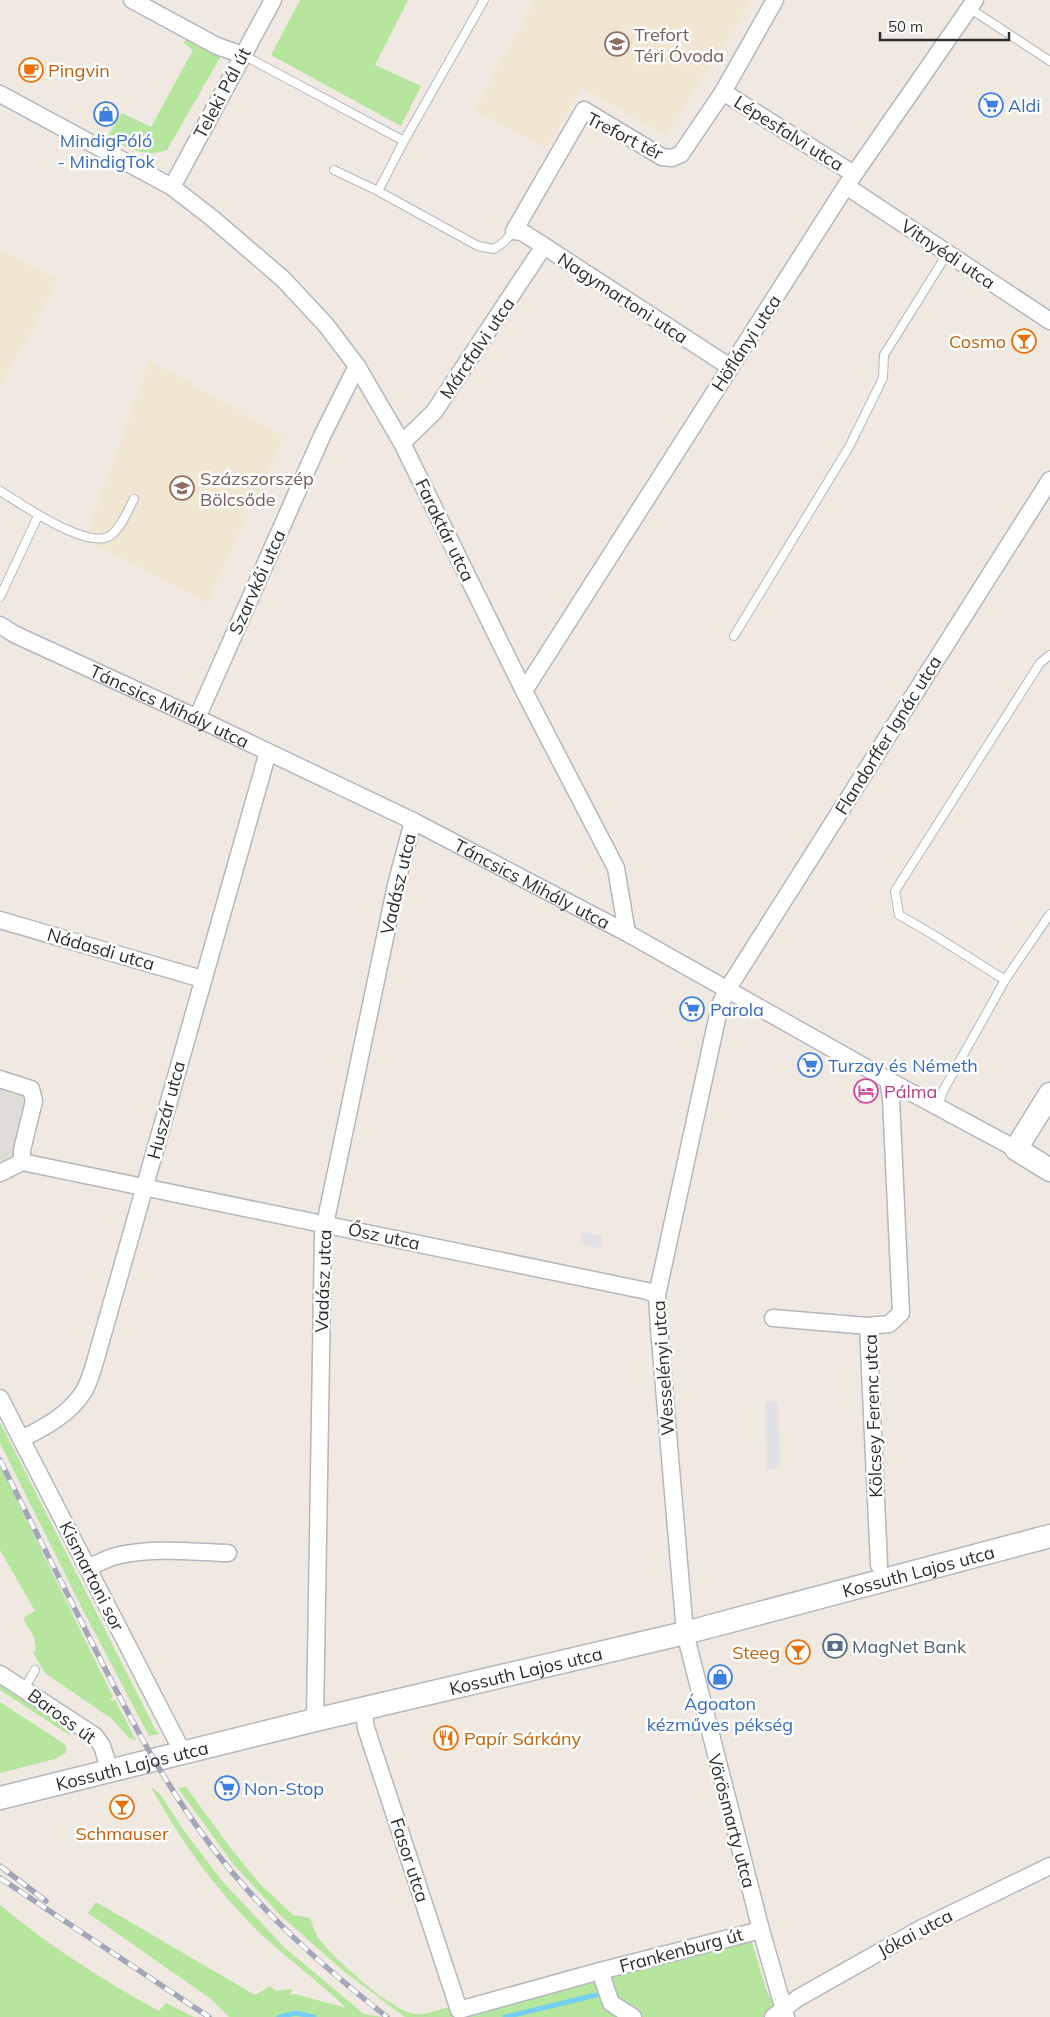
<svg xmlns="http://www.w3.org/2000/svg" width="1050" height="2017" viewBox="0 0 1050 2017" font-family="Mulish,sans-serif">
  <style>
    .industrial { fill: #e3e1e8 }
    .education { fill: #f0e6d1 }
    .green { fill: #b6e59e }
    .plaza { fill: #dfdcd8 }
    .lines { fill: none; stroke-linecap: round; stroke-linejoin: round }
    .stream { stroke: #75cff0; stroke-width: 5 }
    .lane-casing { stroke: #b4b7c1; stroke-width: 10 }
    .street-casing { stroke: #b4b7c1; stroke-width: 19 }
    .secondary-casing { stroke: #b4b7c1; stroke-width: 25 }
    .lane { stroke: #fff; stroke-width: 8 }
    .street { stroke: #fff; stroke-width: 16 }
    .secondary { stroke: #fff; stroke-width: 22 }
    .rail-casing { stroke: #a3a6b8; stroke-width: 5.5 }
    .rail { stroke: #fff; stroke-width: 4; stroke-dasharray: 11; stroke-linecap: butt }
    .labels { text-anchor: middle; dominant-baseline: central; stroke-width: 5; stroke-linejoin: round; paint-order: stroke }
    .education-label { font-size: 18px; fill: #785e54; stroke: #fff; text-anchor: start }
    .food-label { font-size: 18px; fill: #c56008; stroke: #fff; text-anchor: start }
    .street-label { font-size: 18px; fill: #2e2e2e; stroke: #fff }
    .shop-label { font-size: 18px; fill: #366cbe; stroke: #fff; text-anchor: start }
    .hotel-label { font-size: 18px; fill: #b23c85; stroke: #fff; text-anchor: start }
    .service-label { font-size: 18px; fill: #4e5e75; stroke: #fff; text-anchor: start }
  </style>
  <rect width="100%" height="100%" fill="#efe9e1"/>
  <path class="industrial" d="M582,1232L602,1236L600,1248L580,1244Z
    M765,1402H778L780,1469H767Z"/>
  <path class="education" d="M535,0H752L666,136L582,88L547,149L474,111Z
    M0,249L58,280L0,388Z
    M150,360L284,437L207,603L85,540Z"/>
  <path class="green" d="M300,0H408L375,65L421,86L401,126L271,55Z
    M189,34L221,56L167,150C141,158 130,148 107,137L122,113L151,127L193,50L184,43Z
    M0,1422L154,1727L159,1734L149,1736L84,1612L0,1443Z
    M0,1466L113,1697L110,1699L112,1701L115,1700L136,1740L129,1738L112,1719L45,1673L33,1653L36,1650L34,1637L23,1618L35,1611L0,1550Z
    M0,1685L71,1731L69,1735L0,1690Z
    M0,1702L63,1743L66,1746V1753L55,1759L0,1773Z
    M151,1787L160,1794L182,1828L222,1881L285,1948L364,2014L383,2017H229L211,1999L88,1913L96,1902L255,1995L270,1986L276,1991L292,1989L290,1995L295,1994L346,2008C321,1983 290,1961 263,1936C218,1893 181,1842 151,1787Z
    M186,1787L232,1850L260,1884L293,1915L310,1918C313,1925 315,1933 319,1939C335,1959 392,2012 416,2014C425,2015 437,2010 446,2008H450L748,1929L766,1989L779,2017H405L346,1973L281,1916L234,1865L178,1788Z
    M0,1905C49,1946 103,1980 159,2011L166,2003L194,2017H0Z"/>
  <path class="plaza" d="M0,1075L43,1089L24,1170L0,1182Z"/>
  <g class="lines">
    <path class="stream" d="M279,2017L296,2013L314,2017
      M505,2017L596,1995"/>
    <g class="lane-casing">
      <path id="lane" d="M969,8L1050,61
        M243,55L404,141L378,191
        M404,141L484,0
        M334,170L378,191L478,246L494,249L504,242L514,231
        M0,491C20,503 89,552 111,535C122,527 128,510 134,499
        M0,597L38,516
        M734,636L849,447L883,378L884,355L947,254
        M1005,980L932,934L899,915L895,891L1040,663L1050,655
        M938,1107L943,1091L1005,980L1050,914
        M24,1689L35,1670"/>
    </g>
    <g class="street-casing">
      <g id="street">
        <path d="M132,0L217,46L243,55"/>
        <path d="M723,92L854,174"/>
        <path d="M0,94L172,187L212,218L283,279L326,325L357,366L402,443L524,691L616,868L627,933"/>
        <path d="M846,186L1050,321"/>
        <path d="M172,187L273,0"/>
        <path d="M730,367L544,246L522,232L514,231L584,110L662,157L672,158L681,154L723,92L775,0"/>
        <path d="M402,443L434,412L544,246"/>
        <path id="s1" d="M0,625L14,634L197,718L413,821L627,933L888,1080L1016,1149"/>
        <path d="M524,691L846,186L975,0"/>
        <path d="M197,718L322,436L357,366"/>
        <path d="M0,920L202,979"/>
        <path d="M0,1079L31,1089L34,1101L22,1150V1162"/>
        <path d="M22,1162L647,1291L657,1295"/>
        <path d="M0,1173L22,1162"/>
        <path d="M773,1318L868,1326L889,1324L901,1313L891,1098L888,1080"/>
        <path d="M868,1326L879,1565"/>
        <path d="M0,1398L183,1753"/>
        <path d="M21,1439C44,1428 70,1414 84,1391C89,1383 92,1371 95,1362L268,752"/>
        <path d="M88,1568C97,1564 107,1558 116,1556C152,1547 192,1552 228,1553"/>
        <path d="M0,1674L95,1736L102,1746L110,1771"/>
        <path d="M363,1709L366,1728L459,2010L600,1971L761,1930"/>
        <path d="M315,1720L323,1234L396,885L413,821"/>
        <path d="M600,1971L611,2003L633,2017"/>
        <path d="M773,2017L798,1998L922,1928L1050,1866"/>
        <path d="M786,2017L761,1930L685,1633L659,1328L657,1295L720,1005L727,990L1050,480"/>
      </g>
    </g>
    <g class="secondary-casing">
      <g id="secondary">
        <path d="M1050,1094L1016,1149L1050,1170"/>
        <path id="s2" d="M0,1798L315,1720L685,1633L1050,1536"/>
      </g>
    </g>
    <use href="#lane" class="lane"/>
    <use href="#street" class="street"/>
    <use href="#secondary" class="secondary"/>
    <g class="rail-casing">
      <path id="rail" d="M0,1460C29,1519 59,1577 88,1635C125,1708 162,1782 212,1847C262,1913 322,1966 387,2017
        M0,1866L46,1901
        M0,1878L209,2017"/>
    </g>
    <use href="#rail" class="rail"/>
  </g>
  <defs>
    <g id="school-ring" transform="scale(1.25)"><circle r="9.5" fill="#fff" stroke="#8d6e63" stroke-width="1.5"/><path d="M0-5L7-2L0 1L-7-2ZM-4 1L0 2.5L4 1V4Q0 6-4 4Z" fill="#8d6e63"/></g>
    <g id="cafe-ring" transform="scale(1.25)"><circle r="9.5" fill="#fff" stroke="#e8710a" stroke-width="1.5"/><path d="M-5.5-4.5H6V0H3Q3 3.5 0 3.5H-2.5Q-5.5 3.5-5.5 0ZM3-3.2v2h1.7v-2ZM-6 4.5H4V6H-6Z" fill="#e8710a"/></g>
    <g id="supermarket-ring" transform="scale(1.25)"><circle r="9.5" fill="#fff" stroke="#3f7fe0" stroke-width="1.5"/><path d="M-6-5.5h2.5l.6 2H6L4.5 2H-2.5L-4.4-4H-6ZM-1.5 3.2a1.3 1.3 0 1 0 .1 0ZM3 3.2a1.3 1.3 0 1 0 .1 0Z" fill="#3f7fe0"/></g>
    <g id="shop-ring" transform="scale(1.25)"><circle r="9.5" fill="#fff" stroke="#3f7fe0" stroke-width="1.5"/><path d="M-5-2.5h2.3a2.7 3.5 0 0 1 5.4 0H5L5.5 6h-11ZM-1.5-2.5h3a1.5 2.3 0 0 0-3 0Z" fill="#3f7fe0"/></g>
    <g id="bar-ring" transform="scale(1.25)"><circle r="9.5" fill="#fff" stroke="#e8710a" stroke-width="1.5"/><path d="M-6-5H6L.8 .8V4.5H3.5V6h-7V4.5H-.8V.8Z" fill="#e8710a"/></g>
    <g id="hotel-ring" transform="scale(1.25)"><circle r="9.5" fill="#fff" stroke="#d1479c" stroke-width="1.5"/><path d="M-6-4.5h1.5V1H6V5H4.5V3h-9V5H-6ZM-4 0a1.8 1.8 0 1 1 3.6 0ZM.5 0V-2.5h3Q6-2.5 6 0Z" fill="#d1479c"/></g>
    <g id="bank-ring" transform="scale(1.25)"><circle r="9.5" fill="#fff" stroke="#5c6f8a" stroke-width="1.5"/><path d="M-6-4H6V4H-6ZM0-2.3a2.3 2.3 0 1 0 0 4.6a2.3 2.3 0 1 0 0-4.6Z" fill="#5c6f8a"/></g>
    <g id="restaurant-ring" transform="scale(1.25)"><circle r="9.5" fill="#fff" stroke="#e8710a" stroke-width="1.5"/><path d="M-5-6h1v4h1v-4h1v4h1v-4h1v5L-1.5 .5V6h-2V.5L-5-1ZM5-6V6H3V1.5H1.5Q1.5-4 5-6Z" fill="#e8710a"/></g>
  </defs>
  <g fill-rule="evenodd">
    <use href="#school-ring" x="617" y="44"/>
    <use href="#cafe-ring" x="31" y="70"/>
    <use href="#supermarket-ring" x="991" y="105"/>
    <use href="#shop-ring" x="106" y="114"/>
    <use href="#bar-ring" x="1024" y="341"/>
    <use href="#school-ring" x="182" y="488"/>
    <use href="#supermarket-ring" x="692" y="1009"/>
    <use href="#supermarket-ring" x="810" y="1065"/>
    <use href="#hotel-ring" x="866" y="1091"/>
    <use href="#bank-ring" x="835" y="1646"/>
    <use href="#bar-ring" x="798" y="1652"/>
    <use href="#shop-ring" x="720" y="1677"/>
    <use href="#restaurant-ring" x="446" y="1738"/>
    <use href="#supermarket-ring" x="227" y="1788"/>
    <use href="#bar-ring" x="122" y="1807"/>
  </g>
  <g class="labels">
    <g class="education-label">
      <text x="634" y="34">Trefort<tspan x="634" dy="21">Téri Óvoda</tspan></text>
      <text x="200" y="478">Százszorszép<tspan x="200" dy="21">Bölcsőde</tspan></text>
    </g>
    <g class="food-label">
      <text x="48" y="70">Pingvin</text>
      <text x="1006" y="341" text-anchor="end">Cosmo</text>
      <text x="780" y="1652" text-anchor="end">Steeg</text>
      <text x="464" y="1738">Papír Sárkány</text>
      <text x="122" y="1833" text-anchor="middle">Schmauser</text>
    </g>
    <g class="street-label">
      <text transform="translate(222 93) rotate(-62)">Teleki Pál út</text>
      <text transform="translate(789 133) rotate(32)">Lépesfalvi utca</text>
      <text transform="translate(625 136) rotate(27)">Trefort tér</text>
      <text transform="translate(948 254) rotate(34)">Vitnyédi utca</text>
      <text transform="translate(623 298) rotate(33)">Nagymartoni utca</text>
      <text transform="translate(746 343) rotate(-57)">Höflányi utca</text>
      <text transform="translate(477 348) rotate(-56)">Márcfalvi utca</text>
      <text transform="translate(445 530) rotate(64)">Faraktár utca</text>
      <text transform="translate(257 582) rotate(-66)">Szarvkői utca</text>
      <text stroke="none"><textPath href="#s1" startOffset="188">Táncsics Mihály utca</textPath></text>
      <text transform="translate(888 735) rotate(-58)">Flandorffer Ignác utca</text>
      <text transform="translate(398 884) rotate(-77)">Vadász utca</text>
      <text stroke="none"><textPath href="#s1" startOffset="592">Táncsics Mihály utca</textPath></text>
      <text transform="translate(101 949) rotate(16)">Nádasdi utca</text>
      <text transform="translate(166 1110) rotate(-75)">Huszár utca</text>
      <text transform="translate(384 1236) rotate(12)">Ősz utca</text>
      <text transform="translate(323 1281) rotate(-88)">Vadász utca</text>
      <text transform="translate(663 1368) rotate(-94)">Wesselényi utca</text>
      <text transform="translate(873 1416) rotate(-92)">Kölcsey Ferenc utca</text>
      <text stroke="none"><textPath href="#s2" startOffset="946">Kossuth Lajos utca</textPath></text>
      <text transform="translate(92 1576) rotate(63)">Kismartoni sor</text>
      <text stroke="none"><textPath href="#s2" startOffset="541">Kossuth Lajos utca</textPath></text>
      <text transform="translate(62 1716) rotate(36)">Baross út</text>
      <text stroke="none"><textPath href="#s2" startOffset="136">Kossuth Lajos utca</textPath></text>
      <text transform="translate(732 1821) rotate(75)">Vörösmarty utca</text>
      <text transform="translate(410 1860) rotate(72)">Fasor utca</text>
      <text transform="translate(915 1933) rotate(-28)">Jókai utca</text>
      <text transform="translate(681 1950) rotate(-15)">Frankenburg út</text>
    </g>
    <g class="shop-label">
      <text x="1008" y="105">Aldi</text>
      <text x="106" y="140" text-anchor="middle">MindigPóló<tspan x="106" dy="21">- MindigTok</tspan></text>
      <text x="710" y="1009">Parola</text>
      <text x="828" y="1065">Turzay és Németh</text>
      <text x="720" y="1703" text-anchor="middle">Ágoaton<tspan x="720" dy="21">kézműves pékség</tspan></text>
      <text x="244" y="1788">Non-Stop</text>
    </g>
    <g class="hotel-label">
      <text x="884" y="1091">Pálma</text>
    </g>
    <g class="service-label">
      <text x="852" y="1646">MagNet Bank</text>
    </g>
  </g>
  <path d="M880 32v8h129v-8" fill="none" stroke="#2e2e2e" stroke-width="2.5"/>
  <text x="888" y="32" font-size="15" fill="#2e2e2e" stroke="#ffffff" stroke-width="4" paint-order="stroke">50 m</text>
</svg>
